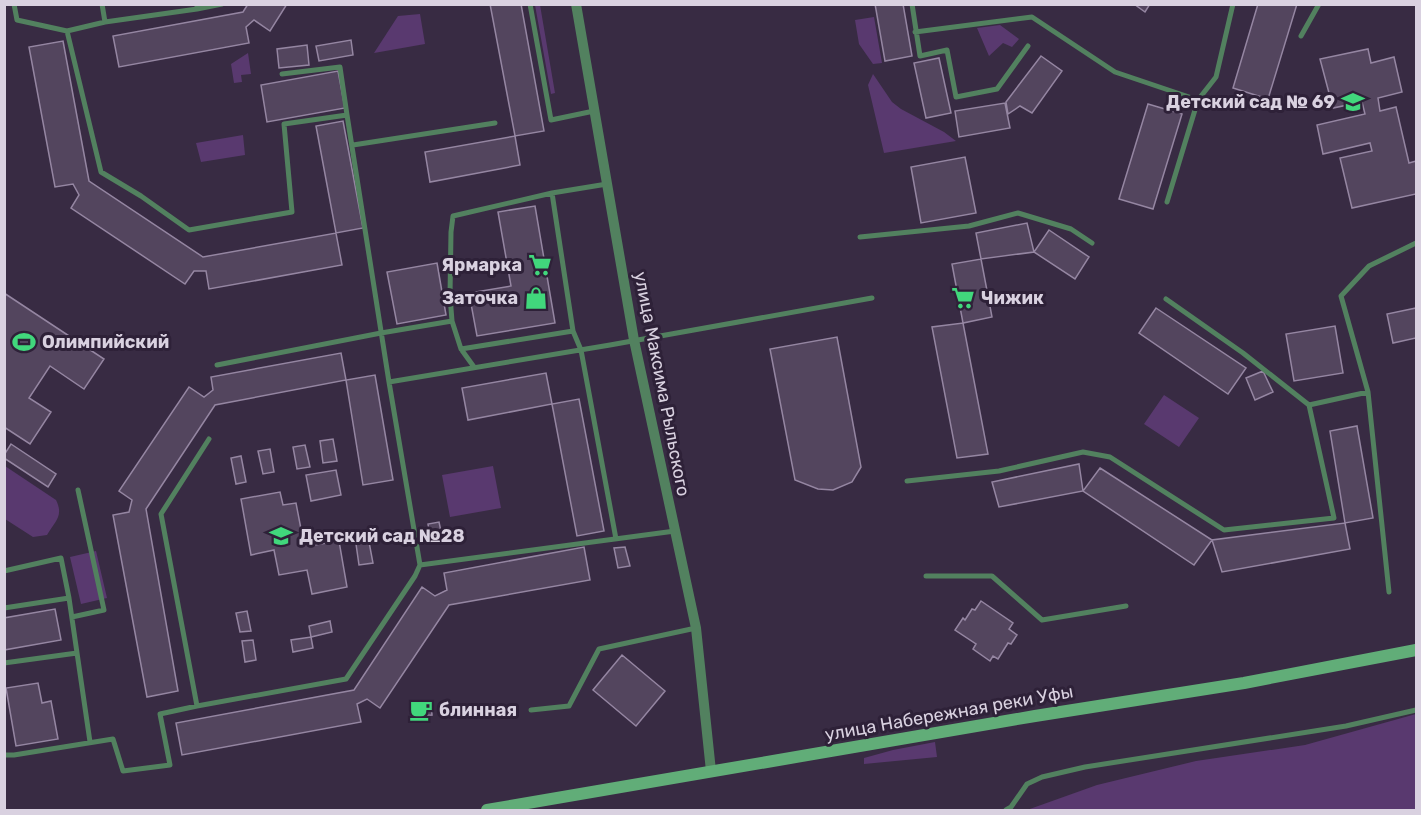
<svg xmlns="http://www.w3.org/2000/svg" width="1421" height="815" viewBox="0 0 1421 815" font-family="Rubik,sans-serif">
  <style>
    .green { fill: #59396f }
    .building { fill: #53455e; stroke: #9586a2; stroke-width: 1.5 }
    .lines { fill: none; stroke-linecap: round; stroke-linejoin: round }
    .lane { stroke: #52815f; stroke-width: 5 }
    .street { stroke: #52815f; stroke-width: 10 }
    .secondary { stroke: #61ad78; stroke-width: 12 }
    .labels { text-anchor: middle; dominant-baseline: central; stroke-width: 6; stroke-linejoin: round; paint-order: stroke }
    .poi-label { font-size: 18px; font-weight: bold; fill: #d9d1e0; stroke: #2e2138; text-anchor: start }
    .street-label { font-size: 18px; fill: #d9d1e0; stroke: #2e2138 }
  </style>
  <rect width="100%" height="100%" fill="#382b43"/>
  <path class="green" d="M535,5H540L555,93L551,94Z
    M420,14L425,44L374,53L398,16Z
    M874,17L882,63L873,64L859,44L855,20Z
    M1000,25L1019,39L1012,47L1003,43L989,56L977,28Z
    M248,53L251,74L241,75L242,82L234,83L231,64Z
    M873,74L892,102L901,109L944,132L956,141L884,153L868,85Z
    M243,135L245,155L201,162L196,143Z
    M1164,395L1199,418L1179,447L1144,424Z
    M5,466L56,500C64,516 55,521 47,535L33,537L5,519Z
    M493,466L501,508L450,517L442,475Z
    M96,551L107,598L81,604L70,557Z
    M1416,714V810H1027L1097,785L1196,761L1305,745Z
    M935,742L937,757L864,764V758L893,750Z"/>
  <path class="building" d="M248,4H287L270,31L254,20L246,27L249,43L119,67L113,36L243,12Z
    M490,4H521L544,131L515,136Z
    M875,4H903L912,56L885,61Z
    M1134,4H1150L1145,12Z
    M1258,4H1297L1268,99L1233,88Z
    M351,40L353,55L319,61L316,46Z
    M63,41L89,181L203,257L336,233L342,265L209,289L206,271H194L185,284L71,208L79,195L73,184L55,187L29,47Z
    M307,45L309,65L279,68L277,49Z
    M1368,49L1371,63L1394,57L1402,92L1378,98L1380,111L1396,107L1409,163L1416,161V194L1352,208L1340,158L1372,151L1370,143L1323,154L1317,125L1365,114L1362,102L1333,108L1320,59Z
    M1041,56L1062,71L1032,113L1020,106L1008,114L1006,102Z
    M939,58L951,113L926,118L914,63Z
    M338,71L345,108L267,122L261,85Z
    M1005,103L1010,128L959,137L955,111Z
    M1148,104L1182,114L1153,209L1119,199Z
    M343,121L363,228L336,233L316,126Z
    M515,136L520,165L430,182L425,152Z
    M965,157L976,213L921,223L911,167Z
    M535,206L555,323L477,336L469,293L511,286L498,212Z
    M1027,223L1034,252L981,259L976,233Z
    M1049,230L1089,257L1075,279L1034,252Z
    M981,259L992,317L963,323L952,264Z
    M437,263L446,315L397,324L387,272Z
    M4,293L104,359L84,389L50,366L29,398L51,412L30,444L4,427Z
    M1156,308L1246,368L1228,394L1139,333Z
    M1416,308V338L1393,343L1387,314Z
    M963,323L988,454L957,458L932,327Z
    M1335,326L1343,373L1294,381L1286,334Z
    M837,337L861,467L852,482L833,490L818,489L795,480L770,349Z
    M341,353L346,380L215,405L146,509L178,691L147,697L113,515L129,512L132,500L119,491L189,387L204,397L213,390L211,377Z
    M1263,371L1273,392L1255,400L1246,378Z
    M546,373L552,404L468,420L462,388Z
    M375,375L393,480L363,485L346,380Z
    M579,399L604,531L577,536L552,404Z
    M1357,426L1373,518L1345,523L1330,431Z
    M333,439L337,461L323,463L320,441Z
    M11,444L56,474L48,487L4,458V455Z
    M305,445L310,467L297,469L293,447Z
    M270,449L274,472L263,474L258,451Z
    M241,456L246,482L236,484L231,458Z
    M1079,464L1083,491L999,507L992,482Z
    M1100,468L1212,540L1194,565L1083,491Z
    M336,470L341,495L311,501L306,475Z
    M280,492L283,505L296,503L301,529L311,527L315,545L339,541L347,587L312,594L307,570L279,575L274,550L251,555L241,499Z
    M439,522L443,541L431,543L428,524Z
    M1345,523L1350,549L1222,572L1212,540Z
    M369,542L373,563L359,565L356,544Z
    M584,547L590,580L449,605L380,708L367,699L357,704L361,722L182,755L176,723L354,690L422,587L435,596L447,590L444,573Z
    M625,547L630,566L618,568L614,548Z
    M981,601L1013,623L1009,629L1017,635L1011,644L1008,643L998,659L993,656L990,661L973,649L976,644L955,630L963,618L965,620L972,609L975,610Z
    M55,609L61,640L4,650V618Z
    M247,611L251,631L240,632L236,613Z
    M330,621L332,632L311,637L309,626Z
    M311,637L313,648L293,652L291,640Z
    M253,640L256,660L245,662L242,641Z
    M622,655L665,691L636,726L593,690Z
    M38,683L42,703L51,701L58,739L16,746L6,688Z
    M431,704L432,715L411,717L410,705Z"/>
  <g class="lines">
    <path class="lane" d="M14,4L17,20L67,31
      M102,4L105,22
      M197,4V9L105,22L67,31L101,172L141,196L189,230L292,212L284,124L347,115L389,382L610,345L872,298
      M530,4L551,120L594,111
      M912,4L920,56L947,50L956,97L997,89L1028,46
      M197,9L222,4
      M915,32L1032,17L1115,72L1198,100L1216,77L1233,4
      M1301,36L1319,4
      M282,74L340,67L347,115
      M353,145L495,123
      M552,193L573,331L581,350L616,539
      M1167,202L1198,100
      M860,237L969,226L1018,213L1071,229L1092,243
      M1166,299L1243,353L1309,405
      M461,349L573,331
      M217,365L381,333L452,321
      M474,367L461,349L452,321L450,296L451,232L453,216L552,193L607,184
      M389,382L420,565L675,531
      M209,439L161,514L197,706L346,679L415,576L420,565
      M907,481L999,471L1083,452L1110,457L1224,530L1334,518L1309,405L1368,392
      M4,571L61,558L69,598
      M926,576H992L1042,620L1126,606
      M1389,592L1368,392L1341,296L1369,266L1416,243
      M4,608L69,598L90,742
      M72,617L104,610L78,490
      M4,663L77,653
      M531,710L569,706L599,649L696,628
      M4,755H14L113,739L123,771L170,765L160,714L197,706
      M1006,810L1011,807L1027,784L1042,777L1085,767L1346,726L1416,710"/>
    <path class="street" d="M576,4L634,340L696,628L711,771"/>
    <path class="secondary" d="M487,810L1035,716L1244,683L1416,650"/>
  </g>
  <defs>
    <g id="school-bare" transform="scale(1.8)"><path d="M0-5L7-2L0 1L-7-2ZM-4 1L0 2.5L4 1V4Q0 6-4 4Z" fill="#41d77c" stroke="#2e2138" stroke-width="2.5" paint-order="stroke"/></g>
    <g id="supermarket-bare" transform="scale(1.8)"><path d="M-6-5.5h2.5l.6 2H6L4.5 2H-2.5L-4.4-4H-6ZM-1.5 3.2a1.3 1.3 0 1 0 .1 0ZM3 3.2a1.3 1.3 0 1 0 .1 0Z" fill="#41d77c" stroke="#2e2138" stroke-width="2.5" paint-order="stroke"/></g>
    <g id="shop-bare" transform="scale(1.8)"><path d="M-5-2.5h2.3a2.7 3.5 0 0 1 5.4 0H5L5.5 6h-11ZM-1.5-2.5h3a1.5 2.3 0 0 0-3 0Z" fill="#41d77c" stroke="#2e2138" stroke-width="2.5" paint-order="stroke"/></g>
    <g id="stadium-bare" transform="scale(1.8)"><path d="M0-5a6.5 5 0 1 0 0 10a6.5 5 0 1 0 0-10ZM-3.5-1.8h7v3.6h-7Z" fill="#41d77c" stroke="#2e2138" stroke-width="2.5" paint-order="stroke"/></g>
    <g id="cafe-bare" transform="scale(1.8)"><path d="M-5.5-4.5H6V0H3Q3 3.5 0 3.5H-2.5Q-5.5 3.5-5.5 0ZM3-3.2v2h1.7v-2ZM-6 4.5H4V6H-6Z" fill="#41d77c" stroke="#2e2138" stroke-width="2.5" paint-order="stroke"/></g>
  </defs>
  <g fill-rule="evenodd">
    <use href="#school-bare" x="1353" y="102"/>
    <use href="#supermarket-bare" x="540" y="265"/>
    <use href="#shop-bare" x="536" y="298"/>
    <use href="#supermarket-bare" x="963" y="298"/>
    <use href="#stadium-bare" x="24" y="342"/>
    <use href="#school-bare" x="281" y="536"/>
    <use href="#cafe-bare" x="421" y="710"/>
  </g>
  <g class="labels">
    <g class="poi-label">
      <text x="1335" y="102" text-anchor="end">Детский сад № 69</text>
      <text x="522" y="265" text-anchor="end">Ярмарка</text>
      <text x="518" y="298" text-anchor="end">Заточка</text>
      <text x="981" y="298">Чижик</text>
      <text x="42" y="342">Олимпийский</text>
      <text x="299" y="536">Детский сад №28</text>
      <text x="439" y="710">блинная</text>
    </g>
    <g class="street-label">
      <text transform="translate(662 384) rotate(79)">улица Максима Рыльского</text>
      <text transform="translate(949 713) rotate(-10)">улица Набережная реки Уфы</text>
    </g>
  </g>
  <rect width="1421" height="815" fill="none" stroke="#d9d1e0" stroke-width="12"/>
</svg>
